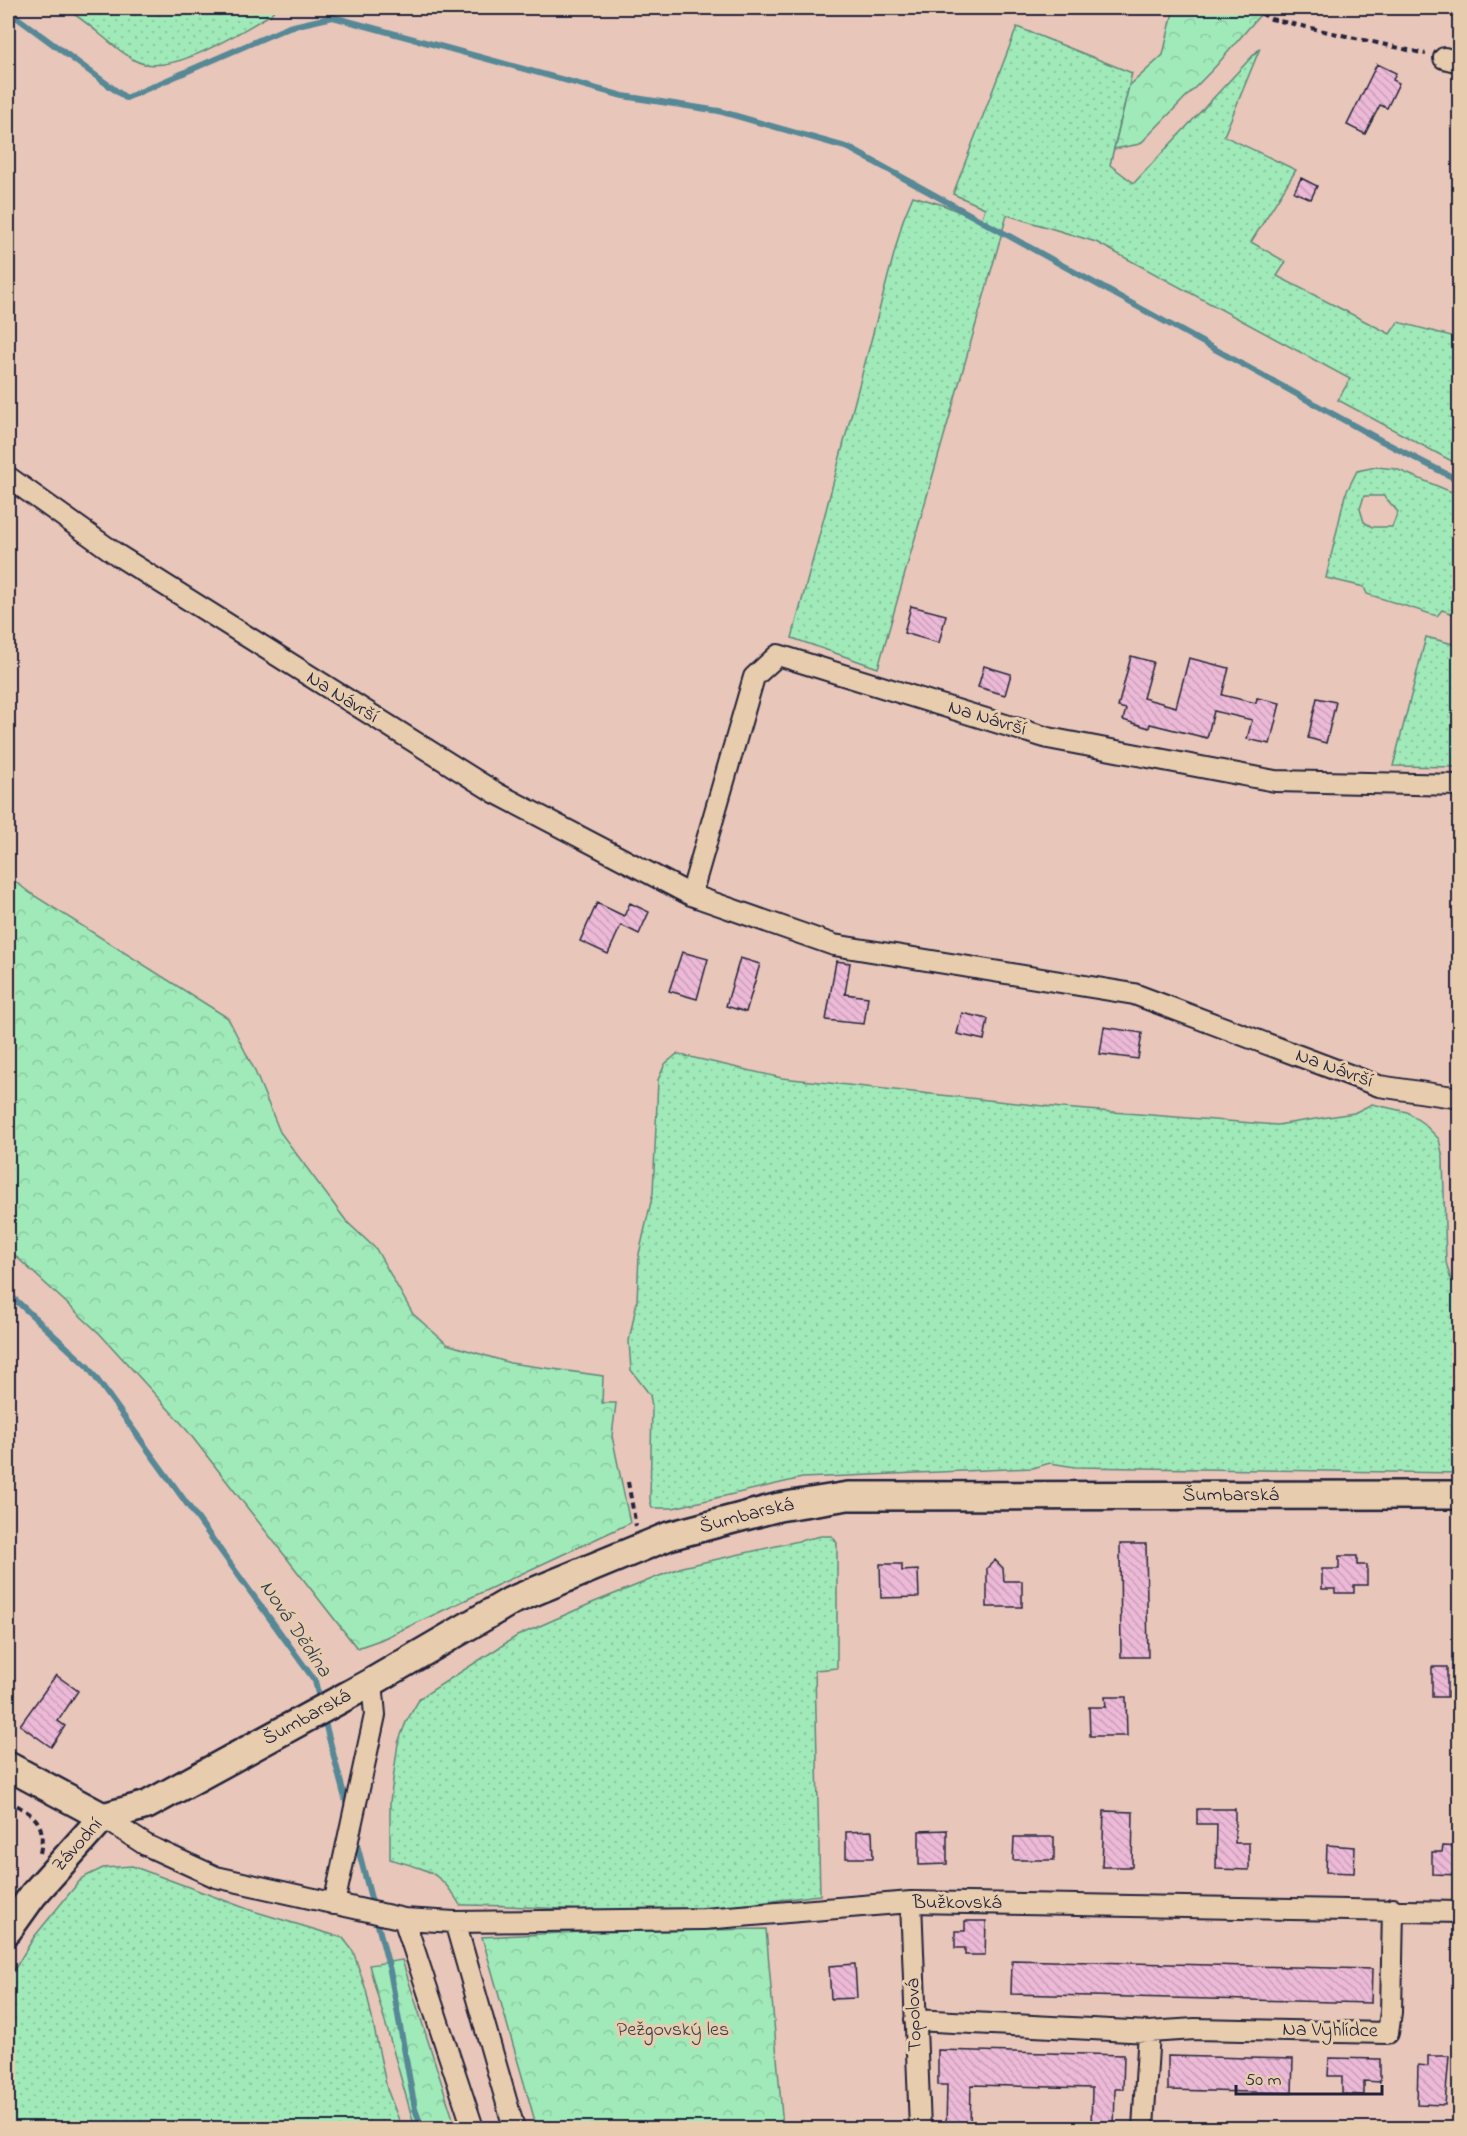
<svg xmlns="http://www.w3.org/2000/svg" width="1467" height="2136" viewBox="0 0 1467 2136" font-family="'Indie Flower',sans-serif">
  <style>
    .grass { fill: url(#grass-dots); stroke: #61867a; stroke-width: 1.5; fill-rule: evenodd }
    .forest { fill: url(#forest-crowns); stroke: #61867a; stroke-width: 1.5 }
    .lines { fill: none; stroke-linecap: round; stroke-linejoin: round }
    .stream { stroke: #578896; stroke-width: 6 }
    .building { fill: url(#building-back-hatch); stroke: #22223b; stroke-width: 1.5 }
    .street-casing { stroke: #22223b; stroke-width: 24 }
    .secondary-casing { stroke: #22223b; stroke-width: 32 }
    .path { stroke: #22223b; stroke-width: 4; stroke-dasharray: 6 4.5; stroke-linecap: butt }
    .street { stroke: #e7ccae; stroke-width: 20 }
    .secondary { stroke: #e7ccae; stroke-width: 27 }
    .labels { text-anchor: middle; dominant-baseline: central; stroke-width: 6; stroke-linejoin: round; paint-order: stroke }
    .street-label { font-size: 20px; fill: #22223b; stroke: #e7ccae }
    .park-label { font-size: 20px; fill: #35404e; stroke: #e7ccae }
    .water-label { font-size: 21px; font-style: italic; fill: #2f3c52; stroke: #e7ccae }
  </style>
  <defs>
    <pattern id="grass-dots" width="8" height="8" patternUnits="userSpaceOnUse" patternTransform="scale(1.5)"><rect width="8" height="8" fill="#a0eab9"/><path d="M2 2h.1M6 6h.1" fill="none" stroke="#8ac8a0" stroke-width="1.8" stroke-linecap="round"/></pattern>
    <pattern id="forest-crowns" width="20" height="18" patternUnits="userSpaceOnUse" patternTransform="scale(1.5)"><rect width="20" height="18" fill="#a0eab9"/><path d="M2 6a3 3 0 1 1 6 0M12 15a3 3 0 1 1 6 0" fill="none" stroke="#8ac8a0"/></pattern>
    <pattern id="building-back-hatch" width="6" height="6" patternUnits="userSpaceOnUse" patternTransform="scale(1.5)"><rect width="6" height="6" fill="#ecb9d6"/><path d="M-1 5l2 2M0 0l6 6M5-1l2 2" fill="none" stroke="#ca9fb9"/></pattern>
  </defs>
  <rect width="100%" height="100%" fill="#e8c6ba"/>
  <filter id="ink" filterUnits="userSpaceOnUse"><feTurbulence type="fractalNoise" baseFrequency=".0167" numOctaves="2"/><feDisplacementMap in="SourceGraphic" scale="12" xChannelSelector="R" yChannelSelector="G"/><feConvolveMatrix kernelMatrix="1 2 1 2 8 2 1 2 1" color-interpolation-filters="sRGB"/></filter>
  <g filter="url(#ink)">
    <path class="grass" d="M64,8H276L270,15C239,32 169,80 134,60C109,45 90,22 64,8Z
      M1017,27L1132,73L1110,165L1134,183L1260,48L1224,136L1296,170L1251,242L1286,262L1277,276L1390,334L1398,322L1459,338V465L1338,400L1350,379L1096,242L1007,215L878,668L792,638L903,220L913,196L943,205L981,221L985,208L953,194Z
      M1376,467L1396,469L1459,495V616L1442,610L1437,616L1367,594L1364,587L1326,578L1345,495L1357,471ZM1364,496H1384L1398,512L1392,527H1372L1364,522L1360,509Z
      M1459,624V767L1393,766L1426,637L1453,644Z
      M677,1054L782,1078L1062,1108L1277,1125L1354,1113L1372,1104L1407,1112L1424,1124L1439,1139L1443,1158L1446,1262L1450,1277L1459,1292V1473L1075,1467L1050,1463L1033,1468L802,1478L673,1508H652L650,1499L652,1407L650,1395L631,1370L629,1341L637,1301L639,1254L653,1193L658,1080L665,1064Z
      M821,1536H832L837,1543V1668L815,1670L820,1895C766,1901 711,1911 656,1912C590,1914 525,1904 460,1905C440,1870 427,1870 390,1859V1802L398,1743L406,1722L420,1698L517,1636L592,1603L682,1567Z
      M132,1866L253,1911L343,1938L353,1951L366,1990L387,2089L402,2128H8V1980L34,1937L82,1878L103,1868Z"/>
    <path class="forest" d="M1174,8H1266L1215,67L1140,144L1114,149L1129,86L1163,55Z
      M8,876L30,893L228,1018L254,1069L280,1132L347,1222L376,1249L413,1314L447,1344L510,1363L603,1376L602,1403H616L612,1436L630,1523L380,1640L357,1648L182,1424L100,1334L8,1249Z
      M766,1929L783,2128H537L482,1937L583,1932Z
      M402,1960L456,2128H415L369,1965Z"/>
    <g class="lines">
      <path class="stream" d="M8,11L126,98L289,27L333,17L623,96L719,111L849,148L1382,441L1460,481
        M8,1293L88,1367L315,1681L320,1702
        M323,1715L348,1810
        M355,1837L390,1971L415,2109L422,2128"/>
    </g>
    <path class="building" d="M1377,64L1396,73L1393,80L1399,83L1387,108L1380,105L1365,134L1347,125Z
      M1301,178L1317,186L1311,199L1294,192Z
      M911,606L946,615L939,643L904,633Z
      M1131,656L1153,662L1143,698L1176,707L1189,658L1229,668L1222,695L1256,703L1257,698L1280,703L1270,744L1247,739L1252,720L1214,711L1207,738L1150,724L1149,728L1123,720L1126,709L1118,707Z
      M984,666L1011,674L1005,695L978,687Z
      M1317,698L1336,702L1326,743L1308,738Z
      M597,903L624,916L630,903L649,912L639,934L621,925L608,954L580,941Z
      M682,952L708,959L697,999L669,991Z
      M740,958L760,964L746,1012L726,1006Z
      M836,961L850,963L845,994L868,997L864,1024L826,1020Z
      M962,1013L988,1019L984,1040L957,1034Z
      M1104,1027L1142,1033L1138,1059L1100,1054Z
      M1120,1544H1146L1148,1657H1121Z
      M1339,1556H1357V1565H1367V1585H1354V1593H1335V1589H1322V1569H1339Z
      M995,1560L1003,1568L1004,1581H1022V1607H987V1568Z
      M880,1564H902V1571L918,1570L919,1597L881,1598Z
      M1432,1667H1447V1697H1432Z
      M56,1675L78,1691L58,1721L65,1726L51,1747L20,1725Z
      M1105,1697H1126L1127,1736H1090L1089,1707H1106Z
      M1197,1809H1235V1843H1249V1870L1216,1869L1217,1824H1197Z
      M1104,1811L1133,1812L1132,1867H1102Z
      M947,1830V1864L919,1865V1831Z
      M872,1831L873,1858H846V1832Z
      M1014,1837H1054V1860H1013Z
      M1327,1845L1355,1847L1354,1873L1326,1872Z
      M1443,1846L1460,1847V1875L1432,1874V1852H1442Z
      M965,1921H986L985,1955H965V1948H955V1931H965Z
      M1012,1960L1372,1969L1371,2003L1011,1994Z
      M855,1964L857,1998L831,1999L829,1966Z
      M938,2050L1124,2055L1123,2089H1115L1114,2128H1091L1092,2088L971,2085L970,2128H946L947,2085H938Z
      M1168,2056L1293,2059L1292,2093L1168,2090Z
      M1428,2056H1449L1445,2105L1417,2104L1418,2065L1428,2066Z
      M1329,2058L1380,2059V2082L1364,2081V2095L1342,2094V2076H1328Z"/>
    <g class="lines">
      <g class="street-casing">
        <path id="street" d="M1444,58L1460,62
          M8,477L119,556L496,793L691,895L834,945L1134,994L1379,1086L1460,1098
          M691,895L754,677L778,655L1048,738L1275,781L1460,785
          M103,1817L146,1845L216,1877L404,1919L455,1922L704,1919L911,1902L1460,1912
          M911,1902L920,2128
          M334,1904L375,1715L372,1682
          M404,1919L473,2128
          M455,1922L514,2128
          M915,2020L1149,2032L1195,2029L1388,2033L1391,2012L1393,1909
          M1143,2128L1149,2032"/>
      </g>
      <g class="secondary-casing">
        <g id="secondary">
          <path d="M8,1766L103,1817"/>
          <path id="s1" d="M103,1817L147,1805L372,1682L511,1601L669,1536L779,1507L848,1496L1460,1495"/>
          <path id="s2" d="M8,1930L33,1895L103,1817"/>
        </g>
      </g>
      <path class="path" d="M1252,8L1271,19L1426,54
        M628,1482L636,1526
        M8,1800C33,1816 47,1819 40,1853"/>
      <use href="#street" class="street"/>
      <use href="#secondary" class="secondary"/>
    </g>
  </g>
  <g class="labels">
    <g class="street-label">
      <text transform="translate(342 698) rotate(32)">Na Návrší</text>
      <text transform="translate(987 719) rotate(17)">Na Návrší</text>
      <text transform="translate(1334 1069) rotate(20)">Na Návrší</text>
      <text stroke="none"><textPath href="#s1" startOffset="1200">Šumbarská</textPath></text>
      <text stroke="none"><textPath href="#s1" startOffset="714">Šumbarská</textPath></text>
      <text stroke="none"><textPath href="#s1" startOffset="228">Šumbarská</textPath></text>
      <text stroke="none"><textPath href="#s2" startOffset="110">Závodní</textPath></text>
      <text x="957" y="1903">Bužkovská</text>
      <text transform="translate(915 2015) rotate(-92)">Topolová</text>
      <text transform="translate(1330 2031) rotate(1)">Na Vyhlídce</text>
    </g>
    <g class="park-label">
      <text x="673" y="2030">Pežgovský les</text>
    </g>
    <g class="water-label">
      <text transform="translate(295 1629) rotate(56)">Nová Dědina</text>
    </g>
  </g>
  <rect width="1467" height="2136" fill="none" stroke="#e7ccae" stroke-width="30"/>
  <rect x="15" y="15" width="1437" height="2106" fill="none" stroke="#22223b" stroke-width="2" filter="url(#ink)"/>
  <path d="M1236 2085v9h146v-9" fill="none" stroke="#22223b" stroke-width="3"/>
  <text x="1245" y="2085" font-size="18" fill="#22223b" stroke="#e7ccae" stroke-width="4.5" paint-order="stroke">50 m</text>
</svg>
